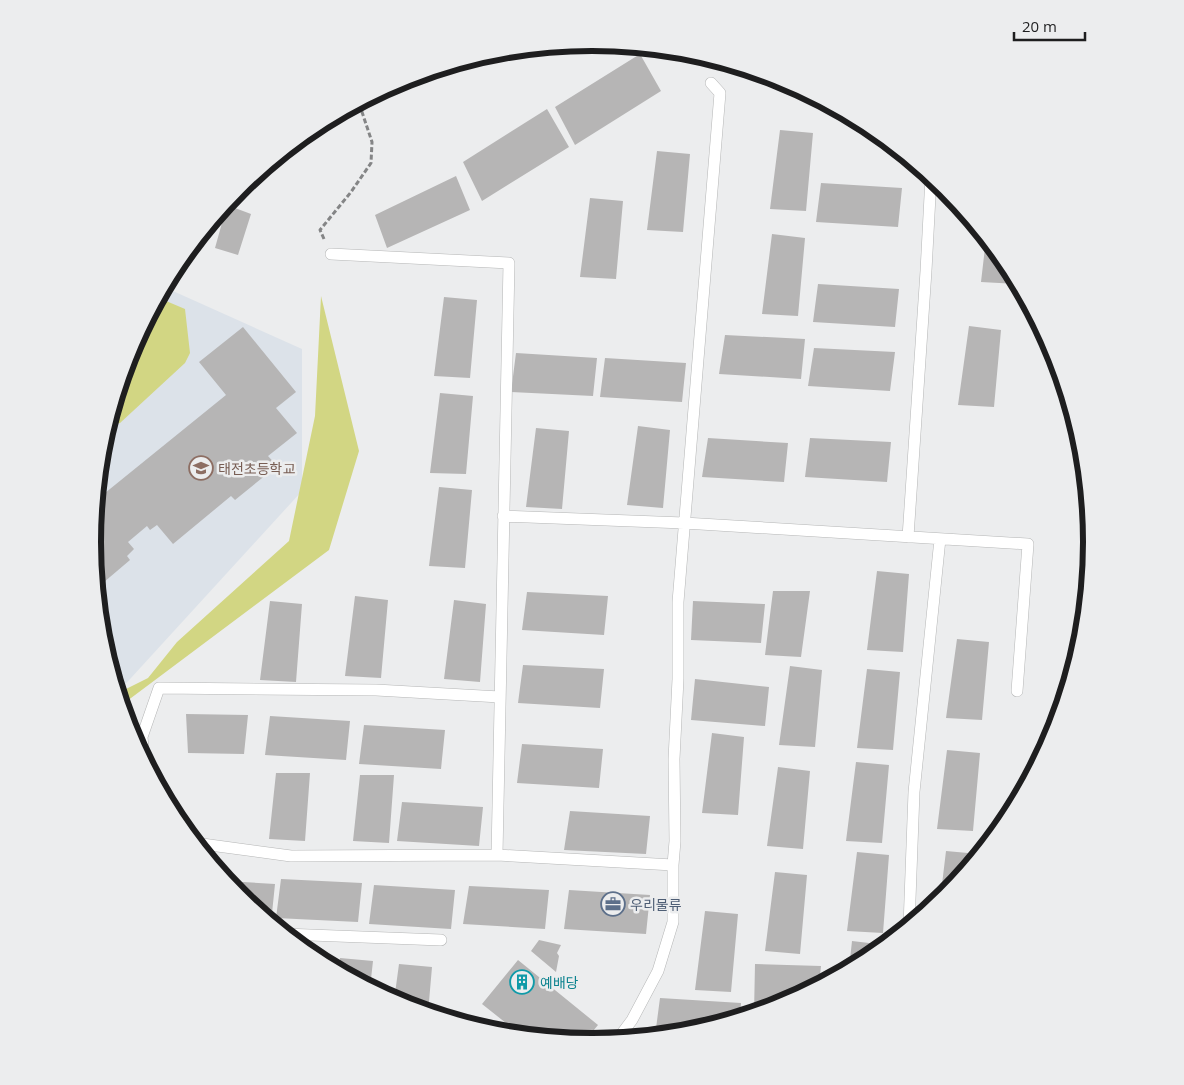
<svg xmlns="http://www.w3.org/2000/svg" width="1184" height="1085" viewBox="0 0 1184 1085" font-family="'Open Sans','Noto Sans KR',sans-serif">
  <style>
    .built { fill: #dce2e9 }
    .green { fill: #d2d683 }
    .building { fill: #b6b5b5 }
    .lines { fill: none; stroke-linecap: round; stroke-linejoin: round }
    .lane-casing { stroke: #b5b6b6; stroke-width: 12 }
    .path { stroke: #848586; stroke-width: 3; stroke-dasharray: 5 2.5; stroke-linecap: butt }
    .lane { stroke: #fff; stroke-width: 11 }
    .labels { text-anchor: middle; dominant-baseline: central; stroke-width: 5; stroke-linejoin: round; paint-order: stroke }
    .education-label { font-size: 14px; fill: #785e54; stroke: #ecedee; text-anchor: start }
    .service-label { font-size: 14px; fill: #4e5e75; stroke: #ecedee; text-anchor: start }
    .culture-label { font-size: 14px; fill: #0d838f; stroke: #ecedee; text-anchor: start }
    .rim { fill: none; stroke: #1e1e1f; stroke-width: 6 }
  </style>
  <rect width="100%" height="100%" fill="#ecedee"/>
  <path class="built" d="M164,287L302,349V491L120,690L116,687L102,640L92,542L102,445L130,351Z"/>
  <path class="green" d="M321,296L359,451L329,550L123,704L122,708L118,693L148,678L177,642L289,541L315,416Z
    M159,298L185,309L190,353L185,363L120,423L108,425L130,351Z"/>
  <path class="building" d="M640,54L661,91L575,145L555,107Z
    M547,109L569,147L482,201L463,162Z
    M780,130L813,133L806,211L770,209Z
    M657,151L690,154L683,232L647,230Z
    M456,176L470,210L387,248L375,215Z
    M821,183L902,188L898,227L816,222Z
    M590,198L623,201L616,279L580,277Z
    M227,205L251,214L238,255L215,248Z
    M772,234L805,238L798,316L762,314Z
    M986,239L1008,265L1017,284L981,282Z
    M818,284L899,289L895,327L813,322Z
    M444,297L477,300L470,378L434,376Z
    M969,326L1001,330L994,407L958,405Z
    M243,327L296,392L276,408L297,433L268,456L277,466L235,500L231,496L173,544L157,525L150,530L147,526L128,542L134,549L127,556L130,560L97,588L92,542L98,484L105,493L226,395L199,362Z
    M725,335L805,339L801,379L719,374Z
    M814,348L895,352L890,391L808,386Z
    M516,353L597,358L593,396L511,392Z
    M605,358L686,363L682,402L600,397Z
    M440,393L473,396L466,474L430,473Z
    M638,426L670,430L663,508L627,505Z
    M536,428L569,431L562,509L526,507Z
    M708,438L788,443L784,482L702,477Z
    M810,438L891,442L887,482L805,477Z
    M439,487L472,490L465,568L429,566Z
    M877,571L909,574L903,652L867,650Z
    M773,591H810L801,657L765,655Z
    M527,592L608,596L604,635L522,630Z
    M355,596L388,600L381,678L345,676Z
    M454,600L486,604L480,682L444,679Z
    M270,601L302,604L296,682L260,680Z
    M693,601L765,604L761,643L691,640Z
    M957,639L989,642L982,720L946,718Z
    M523,665L604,669L600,708L518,703Z
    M790,666L822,670L815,747L779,745Z
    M867,669L900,672L893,750L857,748Z
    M695,679L769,687L765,726L691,720Z
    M186,714L248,715L244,754L188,753Z
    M270,716L350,721L346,760L265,755Z
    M364,725L445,730L441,769L359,764Z
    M712,733L744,737L738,815L702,813Z
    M522,744L603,749L599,788L517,783Z
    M947,750L980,753L973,831L937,829Z
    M856,762L889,765L882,843L846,841Z
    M778,767L810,771L803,849L767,846Z
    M276,773H310L305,841L269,839Z
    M360,775H394L389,843L353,841Z
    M402,802L483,807L479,846L397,841Z
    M570,811L650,816L646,854L564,850Z
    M946,851L979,854V855L940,901Z
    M857,852L889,855L883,933L847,931Z
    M775,872L807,875L800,954L765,951Z
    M281,879L362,883L358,922L276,918Z
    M226,881L275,884L271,923L238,896Z
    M374,885L455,890L451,929L369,924Z
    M469,886L549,890L545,929L463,924Z
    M569,890L650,895L646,934L564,929Z
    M705,911L738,914L731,992L695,990Z
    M539,940L561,945L557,953L559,956L556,972L531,951Z
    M852,941L886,945L870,958L849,969Z
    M340,958L373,961L370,988L339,971Z
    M518,960L598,1025L584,1042L521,1035L482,1004Z
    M399,964L432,967L428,1013L394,1001Z
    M755,964L821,966L819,985L783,1005L754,1013Z
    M660,998L741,1003L740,1018L689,1033L655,1036Z"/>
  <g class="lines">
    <g class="lane-casing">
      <path id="lane" d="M331,254L509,263L497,855
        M503,516L684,523L1028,544L1017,691
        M908,537L926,271L931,177
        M144,759L142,737L159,688L376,690L500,697
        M195,843L291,856L497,855L673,865
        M909,926L914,792L940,539
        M284,934L441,940
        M617,1040L632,1020L658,971L673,922V865L675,841L674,759L678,679V602L720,93L711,83"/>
    </g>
    <path class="path" d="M324,239L320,230L351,192L371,163L372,142L361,109L355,105"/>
    <use href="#lane" class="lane"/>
  </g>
  <defs>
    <g id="school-ring" transform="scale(1.25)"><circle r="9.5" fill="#ecedee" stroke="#8d6e63" stroke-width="1.5"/><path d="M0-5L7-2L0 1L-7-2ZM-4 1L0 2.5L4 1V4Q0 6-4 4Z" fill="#8d6e63"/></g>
    <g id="office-ring" transform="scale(1.25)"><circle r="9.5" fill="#ecedee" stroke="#5c6f8a" stroke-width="1.5"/><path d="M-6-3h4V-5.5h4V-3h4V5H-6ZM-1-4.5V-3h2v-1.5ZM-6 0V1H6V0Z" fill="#5c6f8a"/></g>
    <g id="building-ring" transform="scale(1.25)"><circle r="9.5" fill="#ecedee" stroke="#0f9aa8" stroke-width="1.5"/><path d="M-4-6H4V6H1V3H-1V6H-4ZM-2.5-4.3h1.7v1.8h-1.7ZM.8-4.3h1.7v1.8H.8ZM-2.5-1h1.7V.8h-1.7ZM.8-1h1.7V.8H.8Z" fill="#0f9aa8"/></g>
  </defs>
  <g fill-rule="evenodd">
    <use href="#school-ring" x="201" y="468"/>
    <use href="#office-ring" x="613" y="904"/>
    <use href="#building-ring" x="522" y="982"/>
  </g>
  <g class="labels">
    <g class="education-label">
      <text x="218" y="468">태전초등학교</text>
    </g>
    <g class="service-label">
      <text x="630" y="904">우리물류</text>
    </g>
    <g class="culture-label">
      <text x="540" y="982">예배당</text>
    </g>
  </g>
  <path d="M0 0H1184V1085H0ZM101 542a491 491 0 1 1 982 0a491 491 0 1 1-982 0Z" fill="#ecedee" fill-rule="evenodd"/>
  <path class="rim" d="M101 542a491 491 0 1 1 982 0a491 491 0 1 1-982 0Z"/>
  <path d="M1014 32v8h71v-8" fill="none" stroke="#1e1e1f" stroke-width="2.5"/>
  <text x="1022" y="32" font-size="15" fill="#1e1e1f" stroke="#ecedee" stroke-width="4" paint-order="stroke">20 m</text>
</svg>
